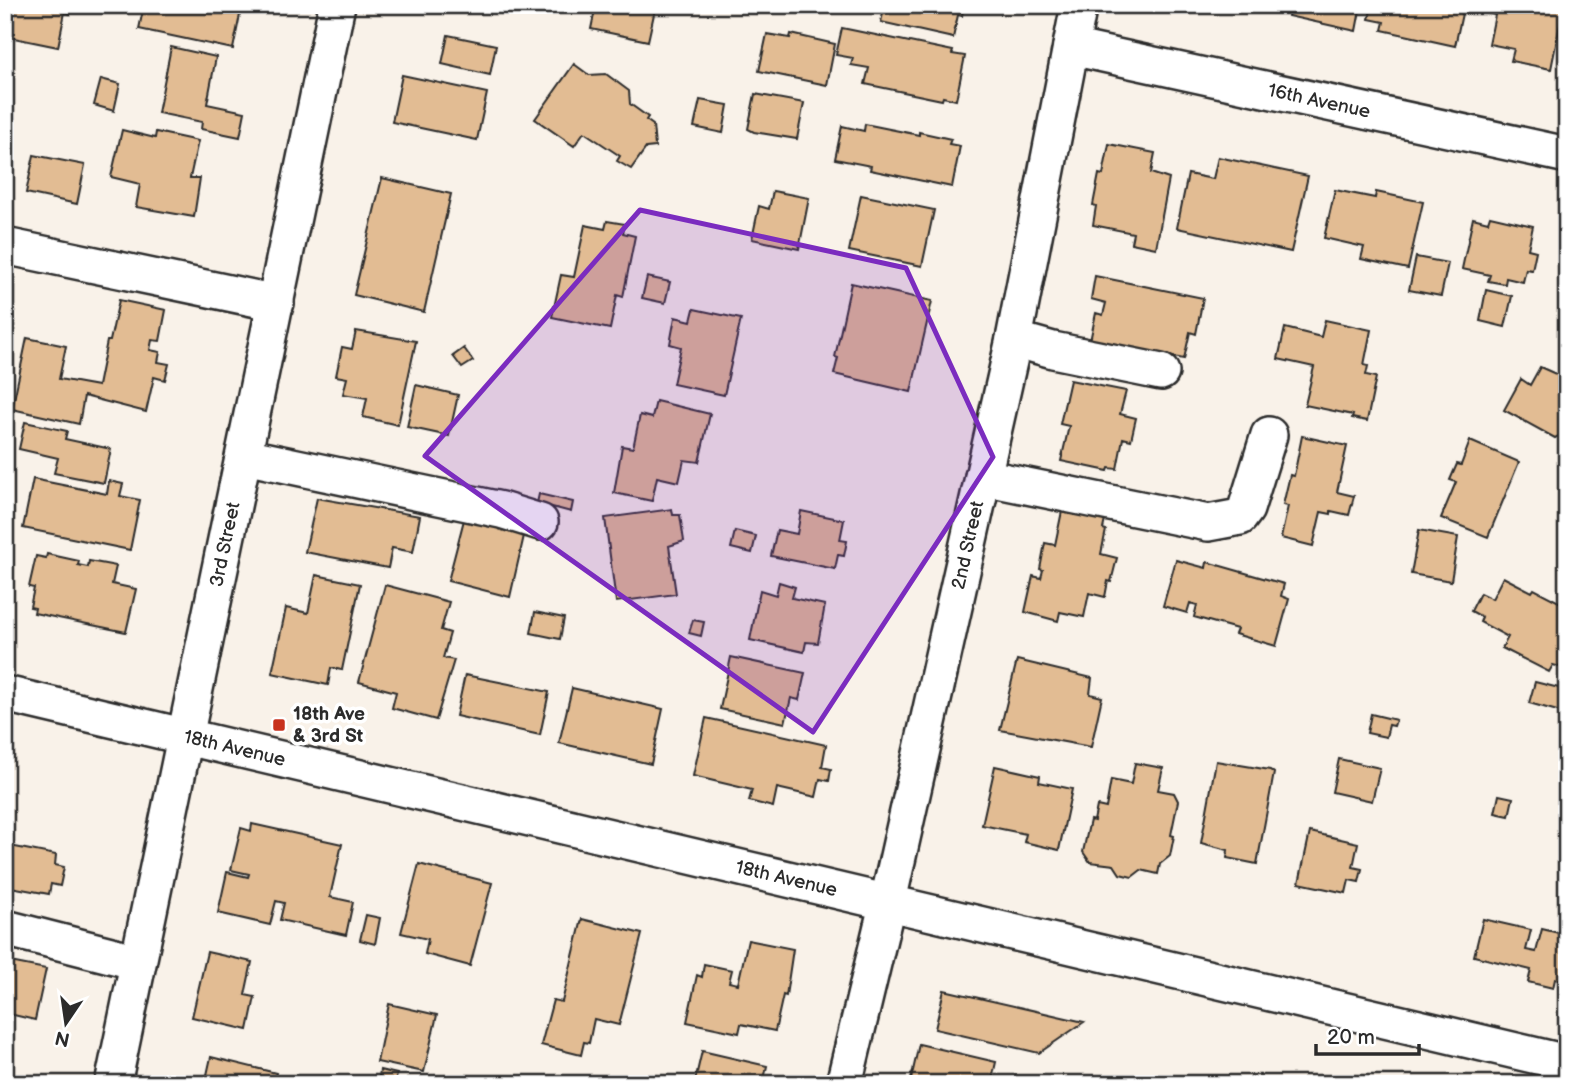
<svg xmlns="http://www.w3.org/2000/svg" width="1572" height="1089" viewBox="0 0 1572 1089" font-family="'Balsamiq Sans',sans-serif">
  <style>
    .building { fill: #e2bc93; stroke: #2b2b2b; stroke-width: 2 }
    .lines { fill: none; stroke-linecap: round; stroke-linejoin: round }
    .minor-casing { stroke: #2b2b2b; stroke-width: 40 }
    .minor { stroke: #fff; stroke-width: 35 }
    .marked { fill: #7b2cbf; fill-opacity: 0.2; stroke: #7b2cbf; stroke-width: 5; stroke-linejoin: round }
    .poi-dot { fill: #c8321e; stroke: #fff; stroke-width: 2.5 }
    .labels { text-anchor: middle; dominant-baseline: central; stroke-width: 7; stroke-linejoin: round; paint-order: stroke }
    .street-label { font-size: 19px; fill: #2b2b2b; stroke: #fff }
    .poi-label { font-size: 19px; font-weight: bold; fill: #2b2b2b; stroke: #fff; text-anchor: start }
  </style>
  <rect width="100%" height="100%" fill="#f9f2e9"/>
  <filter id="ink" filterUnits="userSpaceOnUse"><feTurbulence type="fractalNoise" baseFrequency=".0143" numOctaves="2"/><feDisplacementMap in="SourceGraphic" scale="14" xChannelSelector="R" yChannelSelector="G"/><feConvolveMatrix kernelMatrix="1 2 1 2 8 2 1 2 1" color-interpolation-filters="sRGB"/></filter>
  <g filter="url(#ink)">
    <path class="building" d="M5,5H72L70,14L65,12L58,47L9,37L10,34L5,33Z
      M144,5H242L233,49L139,29Z
      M596,5H656L648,41L591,29Z
      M885,5H964L962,16L958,15L953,38L881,22Z
      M1180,5H1204L1203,10Z
      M1290,5H1361L1356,31L1288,16Z
      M1372,5H1447L1463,9L1455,46L1382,30L1384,22L1369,19Z
      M1487,5H1564L1551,69L1511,61L1514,49L1489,44L1495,15L1486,13Z
      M842,28L953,51L952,54L965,56L956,100L943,97L942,100L865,84L869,68L851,65L853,58L836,55Z
      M767,34L790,38L791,34L835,44L827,85L759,71Z
      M448,35L496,45L490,75L442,64Z
      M171,47L216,57L207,104L245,112L240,137L201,129L202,122L158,113Z
      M574,64L589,75L606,74L629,91L630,104L648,117L646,120L653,125L655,147L646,148L631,169L617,161L620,156L584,132L574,146L535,119Z
      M402,75L487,93L477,140L392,122Z
      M101,79L120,84L114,111L94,105Z
      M755,94L804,103L797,139L754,132L748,129Z
      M700,100L728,105L723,133L694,127Z
      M865,124L919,135V132L951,139L949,144L960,146L952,187L870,170L871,166L835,159L842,126L864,131Z
      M122,130L155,138L156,132L198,141L190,178H200L194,217L136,207L140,184L111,177Z
      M1109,144L1155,153L1151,173L1169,179L1156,248L1131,243L1133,233L1093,225L1096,206L1093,205L1099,174L1103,175Z
      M34,155L85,165L77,204L26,193Z
      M1218,157L1308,176L1291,252L1177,228L1188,174L1213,179Z
      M382,178L451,194L424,312L354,295Z
      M1335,190L1375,198L1376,192L1423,202L1408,269L1361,259L1364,247L1324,238Z
      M773,191L809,198L799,249L752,239L759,206L769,209Z
      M861,195L934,210L922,266L849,251Z
      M1490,216L1533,226L1528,249L1536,251L1532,270L1526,269L1523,282L1506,278L1505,284L1488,281L1490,275L1462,269L1473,218L1488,222Z
      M607,221L625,224L623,233L635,236L623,297L617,295L610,329L552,317L561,275L574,277L585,225L605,229Z
      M1416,257L1448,263L1441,296L1409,290Z
      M1095,276L1203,298L1196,334L1190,332L1184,359L1090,341L1096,313L1103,315L1106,303L1091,299Z
      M647,277L670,282L665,303L642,298Z
      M851,283L932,301L911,392L834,374L838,358L835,357Z
      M1486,290L1512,296L1505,327L1480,321Z
      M119,300L166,310L160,341L152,340L150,350L160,352L158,362L169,364L165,380L154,377L146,412L84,396L79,424L12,409L27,338L66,346L59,379L98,386L107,341H110Z
      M694,309L741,319L724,395L673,384L681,347L670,344L675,317L691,321Z
      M1325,320L1371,330L1364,365L1368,366L1366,375L1376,377L1367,421L1352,418L1353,415L1305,405L1314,367L1278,359L1285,328L1321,337Z
      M356,331L416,341L398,425L363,417L367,398L343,394L347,378L336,376L342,347L352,349Z
      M464,348L473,361L462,368L453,356Z
      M1540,367L1567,379V432L1555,438L1504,410L1521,379L1530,385Z
      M1070,380L1126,391L1120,414L1136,418L1131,440L1123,438L1117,469L1109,468L1108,471L1061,461L1069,426L1060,424Z
      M416,385L458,395L449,436L407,427Z
      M656,401L710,414L699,462L684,460L679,482L657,477L652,501L614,493L622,446L633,448L640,415L652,418Z
      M25,422L67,431L65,439L111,449L104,483L54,473L58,458L19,449Z
      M1302,436L1347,446L1337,492L1354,496L1349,515L1331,511V514L1321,512L1313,546L1281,538L1288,506L1283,505L1290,475L1294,476Z
      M1470,441L1519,462L1488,537L1441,518L1456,482L1450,480L1457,464L1461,465Z
      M33,479L107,494L109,481L123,484L120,496L140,500L130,550L23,528Z
      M539,494L573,502L571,512L537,503Z
      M317,498L420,516L413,552L392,548L388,568L305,552Z
      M672,509L673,515H680L684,541L669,546L676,594L616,602L605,518Z
      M801,511L844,520L840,540L847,541L844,556L838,555L835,569L771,556L777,530L797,534Z
      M1062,511L1105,520L1103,529L1106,530L1101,554L1117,558L1111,582L1108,581L1105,597L1089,593L1084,617L1060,612L1058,621L1025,612L1033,576L1041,578L1043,570L1040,569L1045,543L1055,545Z
      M466,512L526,527L510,597L448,581Z
      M1419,530L1458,537L1451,581L1411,574Z
      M735,531L756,536L752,553L731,548Z
      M47,554L79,561L78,565L88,567L89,561L116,566L112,584L136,589L126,632L34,613L35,608L30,607L34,588L29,587L36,556L46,558Z
      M1176,560L1206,568L1207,562L1284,584L1281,596L1289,599L1276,646L1235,634L1237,629L1194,617L1197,605L1190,603L1187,613L1163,606Z
      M316,575L360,584L342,670L331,668L328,685L272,673L286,608L308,613Z
      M1503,577L1532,592L1534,589L1567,606V653L1560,667L1553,665L1549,672L1502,648L1508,637L1480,622L1482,617L1471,611L1480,593L1492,599Z
      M779,582L795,587L792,598L825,605L818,643L806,642L804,652L750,640L760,590L776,595Z
      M385,585L449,602L441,630L450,633L443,658L454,660L436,720L392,708L396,692L359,682Z
      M535,612L564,618L560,639L531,633Z
      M693,620L704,622L701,636L689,633Z
      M731,657L805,673L799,700L791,698L785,723L720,709Z
      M1017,660L1092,678L1090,694L1102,697L1091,747L1000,730Z
      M465,675L549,692L540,735L456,716Z
      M1535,682L1567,690L1561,712L1529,703Z
      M572,688L663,709L651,764L559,743Z
      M1371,714L1396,720L1394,726L1389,725L1386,737L1367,733Z
      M706,718L826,745L822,767L831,769L829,781L820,779L816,797L777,788L773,807L749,801L752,790L693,776Z
      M1339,759L1380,768L1372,801L1332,792Z
      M1216,761L1270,770L1274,773L1257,864L1227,858L1228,850L1201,843Z
      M1135,763L1163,768L1158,790L1174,793L1178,801L1171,835L1174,836L1170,856L1160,864L1158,874L1141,870L1132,877L1120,874L1114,865L1090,862L1083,852L1090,820L1094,821L1097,806L1106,808L1111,780L1131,784Z
      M995,766L1040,776L1039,782L1072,789L1059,850L1024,842L1026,834L982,825Z
      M1499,795L1513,798L1509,816L1495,813Z
      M252,824L342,844L330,897L353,902L346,935L280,920L284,903L276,901L270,925L218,913L227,872L248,877L249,874L231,870L241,828L251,831Z
      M1310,832L1358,843L1353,867L1362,869L1359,882L1349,880L1346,893L1299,883Z
      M5,845L56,855L55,865L64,867L60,886L51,884L49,894L5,886Z
      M419,864L492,883L470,966L425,954L428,939L401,933Z
      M366,915L380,918L375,944L360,940Z
      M582,919L642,934L619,1025L594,1019L589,1043L584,1042L581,1055L541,1045L553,1000L562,1002Z
      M1483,919L1531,930L1526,950L1536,952L1542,929L1567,935V982L1555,979L1553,988L1528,982L1531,970L1474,956Z
      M748,940L793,949L786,996L783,995L775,1031L741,1024L739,1033L687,1022L697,975L702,977L704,964L732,970L729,982L738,984Z
      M207,952L252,962L245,995L255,997L248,1030L192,1017Z
      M5,961L46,969L35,1020L5,1013Z
      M944,990L1084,1022L1039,1053L935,1029Z
      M389,1004L437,1015L424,1072L377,1062Z
      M919,1044L996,1062L991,1084H910Z
      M702,1051L767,1066L763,1084H707L695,1081Z
      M211,1057L276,1073L273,1084H205Z
      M380,1070L397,1074L395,1084H378Z"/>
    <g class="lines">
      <g class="minor-casing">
        <g id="minor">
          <path id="s1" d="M1071,47L1567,155"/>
          <path d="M5,246L276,303"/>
          <path d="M1014,339L1053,350L1161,372"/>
          <path d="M244,456L501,510L540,522"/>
          <path d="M983,477L1208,523L1240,517L1246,509L1269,435"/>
          <path id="s2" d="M5,694L1567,1063"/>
          <path d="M5,928L138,962"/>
          <path id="s3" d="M113,1084L337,5"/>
          <path id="s4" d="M844,1084L888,901L1014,339L1079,5"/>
        </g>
      </g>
      <use href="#minor" class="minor"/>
    </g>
  </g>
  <path class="marked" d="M640,210L906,268L993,457L813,732L425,456Z"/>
  <rect class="poi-dot" x="272" y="718" width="14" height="14" rx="3.5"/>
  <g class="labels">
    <g class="street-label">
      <text stroke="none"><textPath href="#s1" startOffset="254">16th Avenue</textPath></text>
      <text stroke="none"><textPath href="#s3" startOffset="551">3rd Street</textPath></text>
      <text stroke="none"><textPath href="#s4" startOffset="553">2nd Street</textPath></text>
      <text stroke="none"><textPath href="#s2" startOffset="236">18th Avenue</textPath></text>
      <text stroke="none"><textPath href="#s2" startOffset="803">18th Avenue</textPath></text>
    </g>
    <g class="poi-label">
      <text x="293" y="714">18th Ave<tspan x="293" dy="22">&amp; 3rd St</tspan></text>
    </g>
  </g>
  <rect width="1572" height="1089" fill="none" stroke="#fff" stroke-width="28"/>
  <rect x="14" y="14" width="1544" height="1061" fill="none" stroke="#2b2b2b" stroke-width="2.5" filter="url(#ink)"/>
  <g transform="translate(66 1023) rotate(193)" stroke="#ffffff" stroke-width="5" paint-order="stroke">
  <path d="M0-5L12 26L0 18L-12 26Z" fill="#2b2b2b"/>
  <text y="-10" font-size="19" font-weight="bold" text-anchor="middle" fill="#2b2b2b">N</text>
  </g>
  <path d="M1316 1044v10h103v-10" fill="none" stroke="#2b2b2b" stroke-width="3.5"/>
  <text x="1327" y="1044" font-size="21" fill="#2b2b2b" stroke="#ffffff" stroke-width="5" paint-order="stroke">20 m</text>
</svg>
